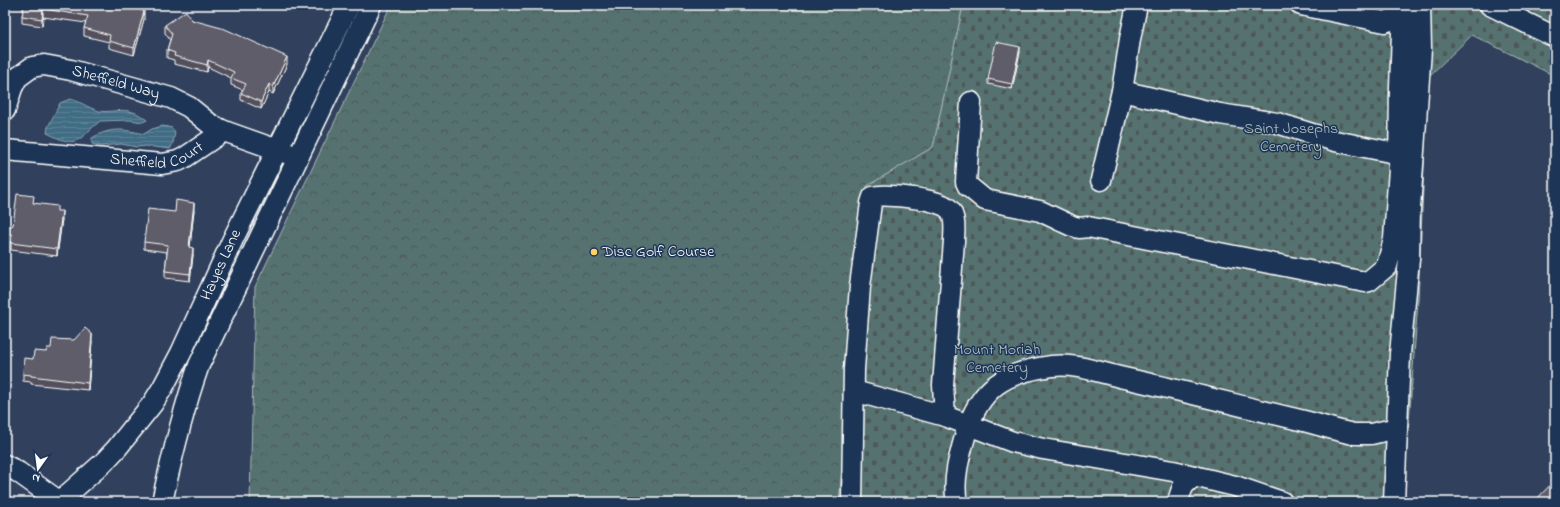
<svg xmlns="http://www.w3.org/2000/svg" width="1560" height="507" viewBox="0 0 1560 507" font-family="'Indie Flower',sans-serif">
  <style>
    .cemetery { fill: url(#cemetery-stones); stroke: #aab8b8 }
    .park { fill: url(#park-crowns); stroke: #aab8b8 }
    .water { fill: url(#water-rules); stroke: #8ca7b5 }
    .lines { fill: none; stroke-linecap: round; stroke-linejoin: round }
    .minor-casing { stroke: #fff; stroke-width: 23 }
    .minor { stroke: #1d3557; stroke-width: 20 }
    .wall { fill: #52505b; stroke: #fff }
    .shaded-wall { fill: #42414a; stroke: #fff }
    .building { fill: #5f5d6a; stroke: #fff }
    .poi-dot { fill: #ffd166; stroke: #1d3557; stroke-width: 1.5 }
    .labels { text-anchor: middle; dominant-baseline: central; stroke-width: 3; stroke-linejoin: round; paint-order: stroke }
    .street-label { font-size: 16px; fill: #fff; stroke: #1d3557 }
    .park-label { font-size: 16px; fill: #b2c0bf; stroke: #1d3557 }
    .poi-label { font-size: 16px; fill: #fff; stroke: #1d3557; text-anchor: start }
  </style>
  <defs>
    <pattern id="cemetery-stones" width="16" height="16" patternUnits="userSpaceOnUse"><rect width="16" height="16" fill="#557270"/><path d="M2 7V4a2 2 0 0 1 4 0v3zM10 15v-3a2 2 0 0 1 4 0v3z" fill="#4f5959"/></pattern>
    <pattern id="park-crowns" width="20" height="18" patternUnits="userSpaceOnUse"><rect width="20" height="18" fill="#557270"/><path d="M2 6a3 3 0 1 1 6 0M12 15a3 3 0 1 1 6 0" fill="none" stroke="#4f5959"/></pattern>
    <pattern id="water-rules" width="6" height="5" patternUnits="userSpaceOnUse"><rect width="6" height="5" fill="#406c84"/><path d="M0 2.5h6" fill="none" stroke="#5d8296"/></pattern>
  </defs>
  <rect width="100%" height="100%" fill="#31415d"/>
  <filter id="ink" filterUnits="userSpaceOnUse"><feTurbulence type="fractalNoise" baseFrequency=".025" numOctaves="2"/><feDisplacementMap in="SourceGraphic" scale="8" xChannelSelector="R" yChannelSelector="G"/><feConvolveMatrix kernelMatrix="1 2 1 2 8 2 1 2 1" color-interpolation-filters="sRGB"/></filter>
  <g filter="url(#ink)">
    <path class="cemetery" d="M963,5H1555V76L1472,35L1428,77L1418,301L1403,502H838L867,186L933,147Z"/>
    <path class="park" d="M391,5H963L933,147L867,186L839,502H250L255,287Z"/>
    <path class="water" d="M70,99C80,101 88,108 99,111C110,113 122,108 133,112C138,113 142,117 147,120L143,122L130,120L100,121C76,141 79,149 47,133L48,127L60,103Z
      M163,126L172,128L175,132L173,143L170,149L146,146L137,147L121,144L101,146L92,144V138C111,127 123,129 144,134L152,129Z"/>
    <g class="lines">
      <g class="minor-casing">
        <g id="minor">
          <path d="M1301,5L1385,22L1403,15"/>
          <path d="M1490,5L1555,37"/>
          <path d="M1122,91L1220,114L1277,123L1335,141L1400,154"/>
          <path d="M971,102L966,182L968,186L985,200L1040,211L1072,226L1079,228L1088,227L1365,282L1369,281L1387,266L1394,239L1399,169L1400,87L1403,5"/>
          <path id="s1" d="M5,110L12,88L17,78L32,67L44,65L71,70L171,98L189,107L210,124L224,131"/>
          <path id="s2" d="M5,150L162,164L178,161L184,158L224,131L289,154"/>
          <path d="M1101,180L1122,91L1130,39L1137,5"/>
          <path d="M854,391L945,416"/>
          <path d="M5,465L18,472L60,502"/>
          <path id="s3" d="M59,502L104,462L117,448L153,403L163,387L181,353L233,239L349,5"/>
          <path d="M162,502C172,456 183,410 199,365L371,5"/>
          <path d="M852,502L854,369L860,286L871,203L873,197C884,193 929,199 940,204C945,205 950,209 952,214C956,222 954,233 954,241L943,385L945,416L1013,442L1043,449L1173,471L1235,486L1282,502"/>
          <path d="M957,502C952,480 960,454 966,433C980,387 1005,372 1052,366C1076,363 1101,373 1124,378C1184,391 1244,407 1304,421C1321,425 1337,431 1354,434H1371L1397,428"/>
          <path d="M1178,502C1182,487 1182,485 1195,476"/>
          <path d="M1394,502L1400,354L1409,259L1410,208L1421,49L1420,5"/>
        </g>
      </g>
      <use href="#minor" class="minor"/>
    </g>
    <path class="wall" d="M24,5H140L138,10L144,19L134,55L109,48V42L84,36V28L86,23L43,17L42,26L22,23V16Z
      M192,20L287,64L273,94L269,92L261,109L241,100V93L243,90L231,85V78L208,67L207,72L174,64V60L167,58V50L170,40L165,33V25Z
      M1020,52L1012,89L988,84V79Z
      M34,203L57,211L62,219L57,256L11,250V242L5,237V229L13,225Z
      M194,210L190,247L193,255L190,281L165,278V271L167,252L144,249V242Z
      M92,341L88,390L31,384V382L23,381V374L33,359L46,352L51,348Z"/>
    <path class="shaded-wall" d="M138,5H140L137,16V9Z
      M43,9V17L42,26V19Z
      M144,11V19L134,55V48Z
      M1020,47V52L1012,89V84Z
      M287,57V64L273,94V87Z
      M208,60V67L207,72V65Z
      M269,84V92L261,109V102Z
      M194,203V210L189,255V247Z
      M62,211V219L57,256V249Z
      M193,248V255L190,281V274Z
      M92,334V341L88,390V383Z"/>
    <path class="building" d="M24,5H138L137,9L144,11L134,48L109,41L110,35L84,28L88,16L43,9L42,19L22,16Z
      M186,11L192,20L225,29L287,57L273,87L269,84L261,102L241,93L246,84L231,78L234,72L208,60L207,65L174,56L175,53L167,50L172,34L165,25Z
      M996,42L1020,47L1012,84L988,79Z
      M17,194L34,196L33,203L57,206V211H62L57,249L11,243L12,235L5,229L13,225Z
      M176,200L194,203L189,247L193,248L190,274L165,271L168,245L144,242L148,209L175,212Z
      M85,328L92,334L88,383L31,376V375L23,374L24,358L33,359L34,351L46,352L47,348H51L52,339L74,340Z
      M1555,480V502H1534Z
      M1528,498L1533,502H1524Z"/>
  </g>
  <circle class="poi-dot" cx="594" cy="252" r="4"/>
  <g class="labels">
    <g class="street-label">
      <text stroke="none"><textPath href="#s1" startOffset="139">Sheffield Way</textPath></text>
      <text stroke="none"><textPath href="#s2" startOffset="154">Sheffield Court</textPath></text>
      <text stroke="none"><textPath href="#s3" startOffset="291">Hayes Lane</textPath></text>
    </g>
    <g class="park-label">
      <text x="1291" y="129">Saint Josephs<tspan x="1291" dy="18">Cemetery</tspan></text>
      <text x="997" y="350">Mount Moriah<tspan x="997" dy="18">Cemetery</tspan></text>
    </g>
    <g class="poi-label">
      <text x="602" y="252">Disc Golf Course</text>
    </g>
  </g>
  <rect width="1560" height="507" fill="none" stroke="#1d3557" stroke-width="20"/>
  <rect x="10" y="10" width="1540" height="487" fill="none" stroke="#fff" stroke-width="1.5" filter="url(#ink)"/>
  <g transform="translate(38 469) rotate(194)" stroke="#1d3557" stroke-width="3" paint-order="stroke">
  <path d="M0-3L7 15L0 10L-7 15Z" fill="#ffffff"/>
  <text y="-6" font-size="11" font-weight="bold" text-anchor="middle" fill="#ffffff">N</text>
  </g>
</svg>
